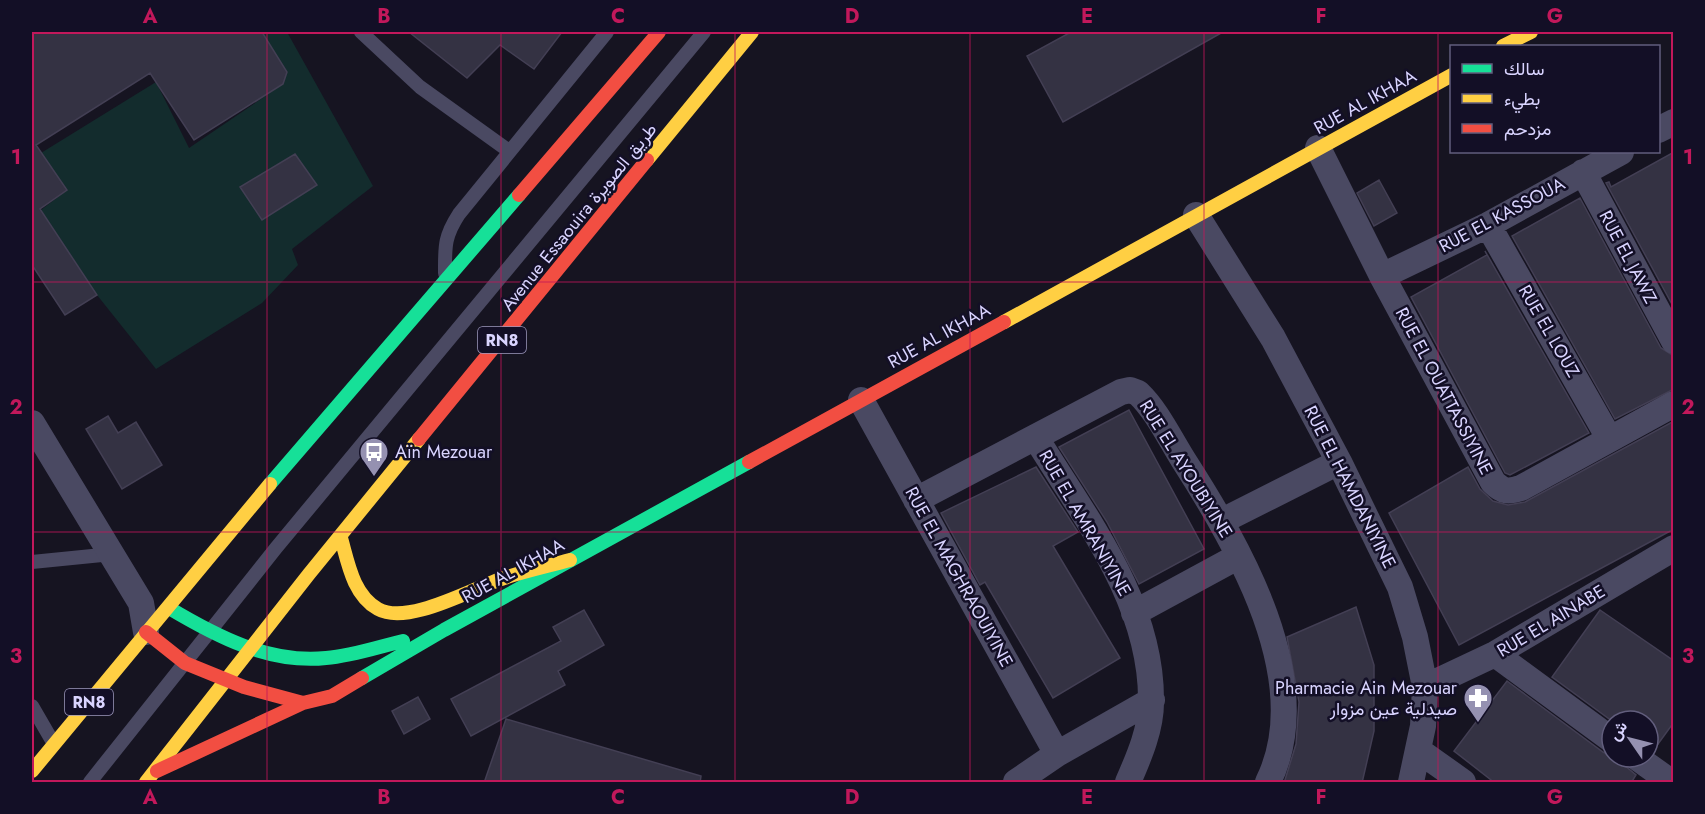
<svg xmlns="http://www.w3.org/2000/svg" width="1705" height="814" viewBox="0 0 1705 814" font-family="Jost,Vazirmatn,sans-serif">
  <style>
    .green { fill: #132c2d }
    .building { fill: #343243; stroke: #433f54; stroke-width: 1.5 }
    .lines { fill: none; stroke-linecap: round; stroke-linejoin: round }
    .lane { stroke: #4a4962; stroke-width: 14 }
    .street { stroke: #4a4962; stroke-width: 26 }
    .fast { stroke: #16e098; stroke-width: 14 }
    .slow { stroke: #ffcf43; stroke-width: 14 }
    .jam { stroke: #f24e42; stroke-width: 14 }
    .grid { fill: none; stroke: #c2185b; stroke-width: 1.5; stroke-opacity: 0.55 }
    .labels { text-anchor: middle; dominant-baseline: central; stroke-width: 5; stroke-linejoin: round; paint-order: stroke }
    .shield { fill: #130f26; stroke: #9e99be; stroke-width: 1.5 }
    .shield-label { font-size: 16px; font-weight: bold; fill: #d9d4ff }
    .street-label { font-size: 18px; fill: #d9d4ff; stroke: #130f26 }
    .poi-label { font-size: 18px; fill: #d9d4ff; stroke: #130f26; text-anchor: start }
    .neatline { fill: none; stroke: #c2185b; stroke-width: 2 }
    .grid-label { font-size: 20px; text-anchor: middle; font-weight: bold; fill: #c2185b }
  </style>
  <rect width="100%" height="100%" fill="#161421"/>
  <path class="green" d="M260,32H287L373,186L292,249L298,265L262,303L156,369L97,295L41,210L67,190L41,153L156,82L189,148L283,84Z"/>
  <path class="building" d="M32,32H262L287,72L283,84L194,140L150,73L36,145L67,190L40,209L97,295L65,315L32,265Z
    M409,32H562L534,69L500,45L467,78Z
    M1071,32H1223L1063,122L1027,56Z
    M1674,152V308L1606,183L1609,182L1611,187Z
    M295,154L317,185L262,220L240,187Z
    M1379,180L1397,213L1374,226L1357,193Z
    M1580,198L1661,348L1674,356V389L1615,419L1512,236Z
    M1485,251L1589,433L1510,475L1505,473L1411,297L1487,255Z
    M1129,410L1204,549L1139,584L1107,522L1059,447Z
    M108,416L118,433L136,422L162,465L122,489L86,429Z
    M1674,421V529L1459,645L1389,513L1468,467L1480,489L1493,501L1508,505L1525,502Z
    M1036,467L1078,532L1053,546L1120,658L1053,698L985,582L980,585L941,513Z
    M1356,607L1374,665V731L1362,783H1284L1296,744L1299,702L1287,637Z
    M584,610L604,645L558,671L565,685L471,736L451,699L561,641L553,627Z
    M1600,610L1674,661V722L1653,751L1648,747V721H1612L1552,677Z
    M1507,681L1603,752L1612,757H1621L1623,764L1636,775L1631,783H1495L1454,751Z
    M418,697L430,719L404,734L392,711Z
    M506,719L701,776L700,783H484Z"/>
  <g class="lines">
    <path class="lane" d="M361,32L420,87L509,151
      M445,273C445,247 444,237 459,214L607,32
      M32,562L112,554
      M32,706L54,744
      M90,782L276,548L704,32"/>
    <path class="street" d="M1658,130L1674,122
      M1318,148L1382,276L1493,482C1503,492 1508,492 1521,488L1674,404
      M1583,172L1674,341
      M1196,215L1273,338L1339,462L1400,587L1415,637L1425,687L1423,726L1411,782
      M1488,225L1609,438
      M1382,276L1488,225L1621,152
      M861,400L1057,754
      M32,423L141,603L146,632
      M1036,438C1085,518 1151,601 1151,699C1152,727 1139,757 1128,782
      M916,500L1121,392L1130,390L1138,393C1157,411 1170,439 1184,461C1238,545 1318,681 1268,782
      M1222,521L1339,462
      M1134,613L1239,556
      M1495,654L1612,740
      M1425,687L1495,654L1674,548
      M1418,750L1463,782
      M1636,757L1671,782
      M1016,782L1057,754L1152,700"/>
    <path class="fast" d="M270,484L519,195
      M169,608C216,636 269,664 326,658C352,656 378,647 403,641
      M362,678L444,630L749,462"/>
    <path class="slow" d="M1503,46L1531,32
      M647,160L752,32
      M1004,322L1452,75
      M341,538C348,563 353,595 378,609C408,626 473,588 504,578C525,571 548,566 570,560
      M32,771L270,484
      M146,782L309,574L419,439"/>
    <path class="jam" d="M519,195L659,32
      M419,439L647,160
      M749,462L1004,322
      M146,632L185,663L244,687L303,703L332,696L362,678
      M157,771L303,703"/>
  </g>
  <path class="grid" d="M267,32V782M501,32V782M735,32V782M970,32V782M1204,32V782M1438,32V782M32,282H1674M32,532H1674"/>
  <defs>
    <g id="bus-pin" transform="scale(1.5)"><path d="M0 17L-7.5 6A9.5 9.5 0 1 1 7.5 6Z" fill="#9591b1" stroke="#130f26"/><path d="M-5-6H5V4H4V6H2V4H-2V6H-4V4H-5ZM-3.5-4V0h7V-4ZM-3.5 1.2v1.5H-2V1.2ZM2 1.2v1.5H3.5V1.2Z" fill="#fff"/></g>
    <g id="pharmacy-pin" transform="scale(1.5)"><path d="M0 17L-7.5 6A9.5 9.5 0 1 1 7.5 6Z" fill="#9591b1" stroke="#130f26"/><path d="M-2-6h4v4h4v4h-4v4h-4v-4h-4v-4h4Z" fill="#fff"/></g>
  </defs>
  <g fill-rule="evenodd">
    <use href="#bus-pin" x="374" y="452"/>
    <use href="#pharmacy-pin" x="1478" y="698"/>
  </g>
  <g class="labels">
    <g class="shield">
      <rect x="478" y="327" width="48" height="26" rx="4.5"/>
      <rect x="65" y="689" width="48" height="26" rx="4.5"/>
    </g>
    <g class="shield-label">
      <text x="502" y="340">RN8</text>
      <text x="89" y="702">RN8</text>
    </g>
    <g class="street-label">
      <text transform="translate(1365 102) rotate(-29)">RUE AL IKHAA</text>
      <text transform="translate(1502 215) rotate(-28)">RUE EL KASSOUA</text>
      <text transform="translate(579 217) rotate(-51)">Avenue Essaouira طريق الصويرة</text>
      <text transform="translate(1628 257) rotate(62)">RUE EL JAWZ</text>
      <text transform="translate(1549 331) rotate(60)">RUE EL LOUZ</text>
      <text transform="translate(939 336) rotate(-29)">RUE AL IKHAA</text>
      <text transform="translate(1444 391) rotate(62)">RUE EL OUATTASSIYINE</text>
      <text transform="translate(1186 469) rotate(58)">RUE EL AYOUBIYINE</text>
      <text transform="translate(1350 487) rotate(63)">RUE EL HAMDANIYINE</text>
      <text transform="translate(1085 523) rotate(60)">RUE EL AMRANIYINE</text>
      <text transform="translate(513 571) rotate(-29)">RUE AL IKHAA</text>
      <text transform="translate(959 577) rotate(61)">RUE EL MAGHRAOUIYINE</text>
      <text transform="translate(1551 621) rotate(-31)">RUE EL AINABE</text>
    </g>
    <g class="poi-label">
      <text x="395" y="452">Aïn Mezouar</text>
      <text x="1457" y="688" text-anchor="end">Pharmacie Ain Mezouar<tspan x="1457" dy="21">صيدلية عين مزوار</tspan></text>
    </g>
  </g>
  <rect width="1705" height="814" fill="none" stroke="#130f26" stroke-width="66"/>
  <rect x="1450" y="45" width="210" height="108" fill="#130f26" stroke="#625e7d" stroke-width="1.5"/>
  <rect x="1462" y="64" width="30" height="9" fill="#16e098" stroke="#625e7d" stroke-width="1.5"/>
  <text x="1504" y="75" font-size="18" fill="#d9d4ff">سالك</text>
  <rect x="1462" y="94" width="30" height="9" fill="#ffcf43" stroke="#625e7d" stroke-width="1.5"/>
  <text x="1504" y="105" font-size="18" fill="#d9d4ff">بطيء</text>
  <rect x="1462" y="124" width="30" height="9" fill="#f24e42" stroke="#625e7d" stroke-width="1.5"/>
  <text x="1504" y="135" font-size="18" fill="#d9d4ff">مزدحم</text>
  <g transform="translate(1630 739) rotate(305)"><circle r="28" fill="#130f26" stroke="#625e7d" stroke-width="1.5"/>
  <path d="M0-4.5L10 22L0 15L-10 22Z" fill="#9591b1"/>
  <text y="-9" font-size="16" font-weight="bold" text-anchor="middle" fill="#d9d4ff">ش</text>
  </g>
  <rect x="33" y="33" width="1639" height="748" class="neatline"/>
  <g class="grid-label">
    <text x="150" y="23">A</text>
    <text x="384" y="23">B</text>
    <text x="618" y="23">C</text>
    <text x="852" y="23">D</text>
    <text x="1087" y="23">E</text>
    <text x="1321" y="23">F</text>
    <text x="1555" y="23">G</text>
    <text x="16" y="164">1</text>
    <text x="1688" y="164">1</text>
    <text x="16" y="414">2</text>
    <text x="1688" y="414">2</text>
    <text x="16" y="663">3</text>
    <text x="1688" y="663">3</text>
    <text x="150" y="804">A</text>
    <text x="384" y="804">B</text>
    <text x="618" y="804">C</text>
    <text x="852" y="804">D</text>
    <text x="1087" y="804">E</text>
    <text x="1321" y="804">F</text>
    <text x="1555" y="804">G</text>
  </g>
</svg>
